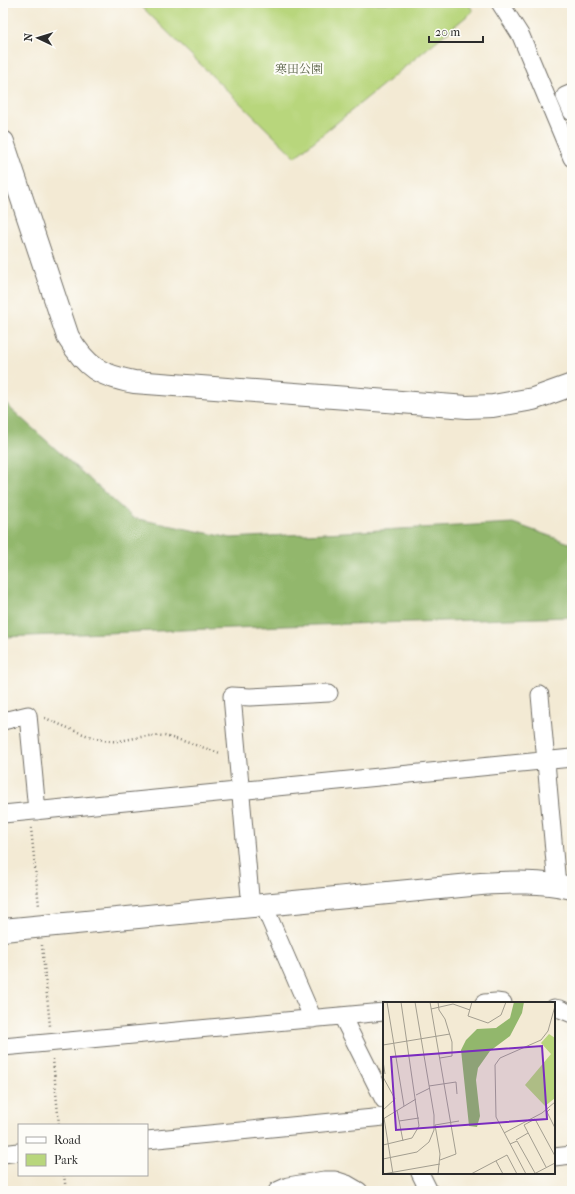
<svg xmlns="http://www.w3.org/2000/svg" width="575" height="1194" viewBox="0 0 575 1194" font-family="'IM FELL French Canon','Noto Serif JP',serif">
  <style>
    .green { fill: #b8d67c; stroke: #728054 }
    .forest { fill: #92b76c; stroke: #5e714c }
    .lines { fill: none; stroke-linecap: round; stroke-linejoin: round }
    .minor-casing { stroke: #716e66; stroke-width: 19 }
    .tertiary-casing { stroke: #716e66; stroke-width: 24 }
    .path { stroke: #716e66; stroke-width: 2.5; stroke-dasharray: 1 3; stroke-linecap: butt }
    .minor { stroke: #fff; stroke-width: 17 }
    .tertiary { stroke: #fff; stroke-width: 22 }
    .labels { text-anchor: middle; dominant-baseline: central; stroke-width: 4; stroke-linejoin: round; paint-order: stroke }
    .park-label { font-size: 12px; fill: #555e43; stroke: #fdfcf7 }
    .inset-road { fill: none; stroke: #a39e90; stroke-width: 1 }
    .view { fill: #7b2cbf; fill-opacity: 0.15; stroke: #7b2cbf; stroke-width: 2 }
    .inset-edge { fill: none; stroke: #2b2b2b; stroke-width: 2 }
  </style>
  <rect width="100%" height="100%" fill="#fdfcf7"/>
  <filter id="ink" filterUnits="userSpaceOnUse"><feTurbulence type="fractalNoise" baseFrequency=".025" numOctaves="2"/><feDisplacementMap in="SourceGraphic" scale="8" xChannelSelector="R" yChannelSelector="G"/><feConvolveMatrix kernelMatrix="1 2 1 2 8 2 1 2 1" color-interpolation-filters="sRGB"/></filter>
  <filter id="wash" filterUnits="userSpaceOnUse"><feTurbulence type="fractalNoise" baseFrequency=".012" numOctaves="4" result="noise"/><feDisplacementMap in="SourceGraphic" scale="16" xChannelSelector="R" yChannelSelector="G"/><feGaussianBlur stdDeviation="0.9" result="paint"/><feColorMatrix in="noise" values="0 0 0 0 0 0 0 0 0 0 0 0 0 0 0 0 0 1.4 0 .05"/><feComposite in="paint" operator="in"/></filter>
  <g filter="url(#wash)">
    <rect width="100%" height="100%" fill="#f3ead4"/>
    <path class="green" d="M138,3H468L473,11L295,157Z"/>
    <path class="forest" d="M3,397L11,409L133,518L231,538L513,523L572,544V617L284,626L3,637Z"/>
  </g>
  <g filter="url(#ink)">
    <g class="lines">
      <g class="minor-casing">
        <path id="minor" d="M500,3L521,36L572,158
          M572,93L565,96L572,112
          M540,695L557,885
          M3,721L28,715L37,811
          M3,814L572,758
          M264,906L313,1019
          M251,907L232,696L250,697L329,693
          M484,1003L496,1002L503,1003
          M554,1008L560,1009L572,1014
          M342,1016L384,1100
          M3,1047L384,1012
          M147,1140L384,1117
          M3,1154L19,1152
          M554,1157L572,1155
          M420,1173L429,1191
          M277,1191L288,1186L324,1180H335L347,1184L359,1191"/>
      </g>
      <g class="tertiary-casing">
        <path id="tertiary" d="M3,142L68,337C87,368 99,375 134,382L467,407L493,406L533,399L572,385
          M3,930L481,884C512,882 541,881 572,888"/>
      </g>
      <path class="path" d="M45,718C64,726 98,743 118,741C134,739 148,734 164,736C182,740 201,747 220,753
        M31,828L39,906
        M42,945L50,1026
        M53,1059L59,1125
        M64,1175L66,1191"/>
      <use href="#minor" class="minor"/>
      <use href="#tertiary" class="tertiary"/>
    </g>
  </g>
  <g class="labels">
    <g class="park-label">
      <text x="299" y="69">寒田公園</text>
    </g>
  </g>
  <g transform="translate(383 1002)">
    <rect width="172" height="172" fill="#f3ead4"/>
    <path d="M166,32L172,36V96L162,104L142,83L168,52L158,41Z" fill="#b8d67c"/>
    <path d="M131,0H141L139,11L127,34L107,49L95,66L93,78L97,114L94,125L86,124L78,48L83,38L94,27L113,26L127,16Z" fill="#92b76c"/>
    <path class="inset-road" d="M4,0L21,104M47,0L73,152L57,158M55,0L56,8L62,17L69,40V54L57,56M89,0L85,14L105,21L118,13L123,0M48,7L70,2L87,8M0,43L67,32M0,59L2,72M0,75L12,97L0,108M46,84L73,80L74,92M33,93L47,86M167,107L164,110L172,126M14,108L20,139M1,116L10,172M0,117L33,97M16,119L36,116M121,131L159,111L172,100M133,138L145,131M127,142L134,139L152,171M0,143L29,136L36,124L18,0M0,157L34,150L46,140L51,128V113L32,0M113,159L120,172M163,165L141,123L152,117L172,154M0,172L57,162M55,172L57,152L52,123L76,119M88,172L124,153L134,172M143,172L113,115L112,63L117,56L158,38L165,29L172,4M151,172L172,161"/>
    <path class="view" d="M159,44L164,117L13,128L8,55Z"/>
    <rect width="172" height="172" class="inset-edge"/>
  </g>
  <rect width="575" height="1194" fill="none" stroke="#fdfcf7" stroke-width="16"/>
  <rect x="18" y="1124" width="130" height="52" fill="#fdfcf7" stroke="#a9a8a5"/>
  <rect x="26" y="1137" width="20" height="6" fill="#ffffff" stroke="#a9a8a5"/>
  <text x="54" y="1144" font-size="12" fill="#2b2b2b">Road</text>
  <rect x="26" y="1154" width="20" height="12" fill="#b8d67c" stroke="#a9a8a5"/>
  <text x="54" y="1164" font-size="12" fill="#2b2b2b">Park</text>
  <g transform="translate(38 38) rotate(274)" stroke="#fdfcf7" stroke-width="3" paint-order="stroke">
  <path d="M0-3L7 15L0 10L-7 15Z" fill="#2b2b2b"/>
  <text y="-6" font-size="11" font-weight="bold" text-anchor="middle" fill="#2b2b2b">N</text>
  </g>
  <path d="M429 36v6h54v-6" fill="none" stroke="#2b2b2b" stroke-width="2"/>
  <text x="435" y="36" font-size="12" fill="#2b2b2b" stroke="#fdfcf7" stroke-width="3" paint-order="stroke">20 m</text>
</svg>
